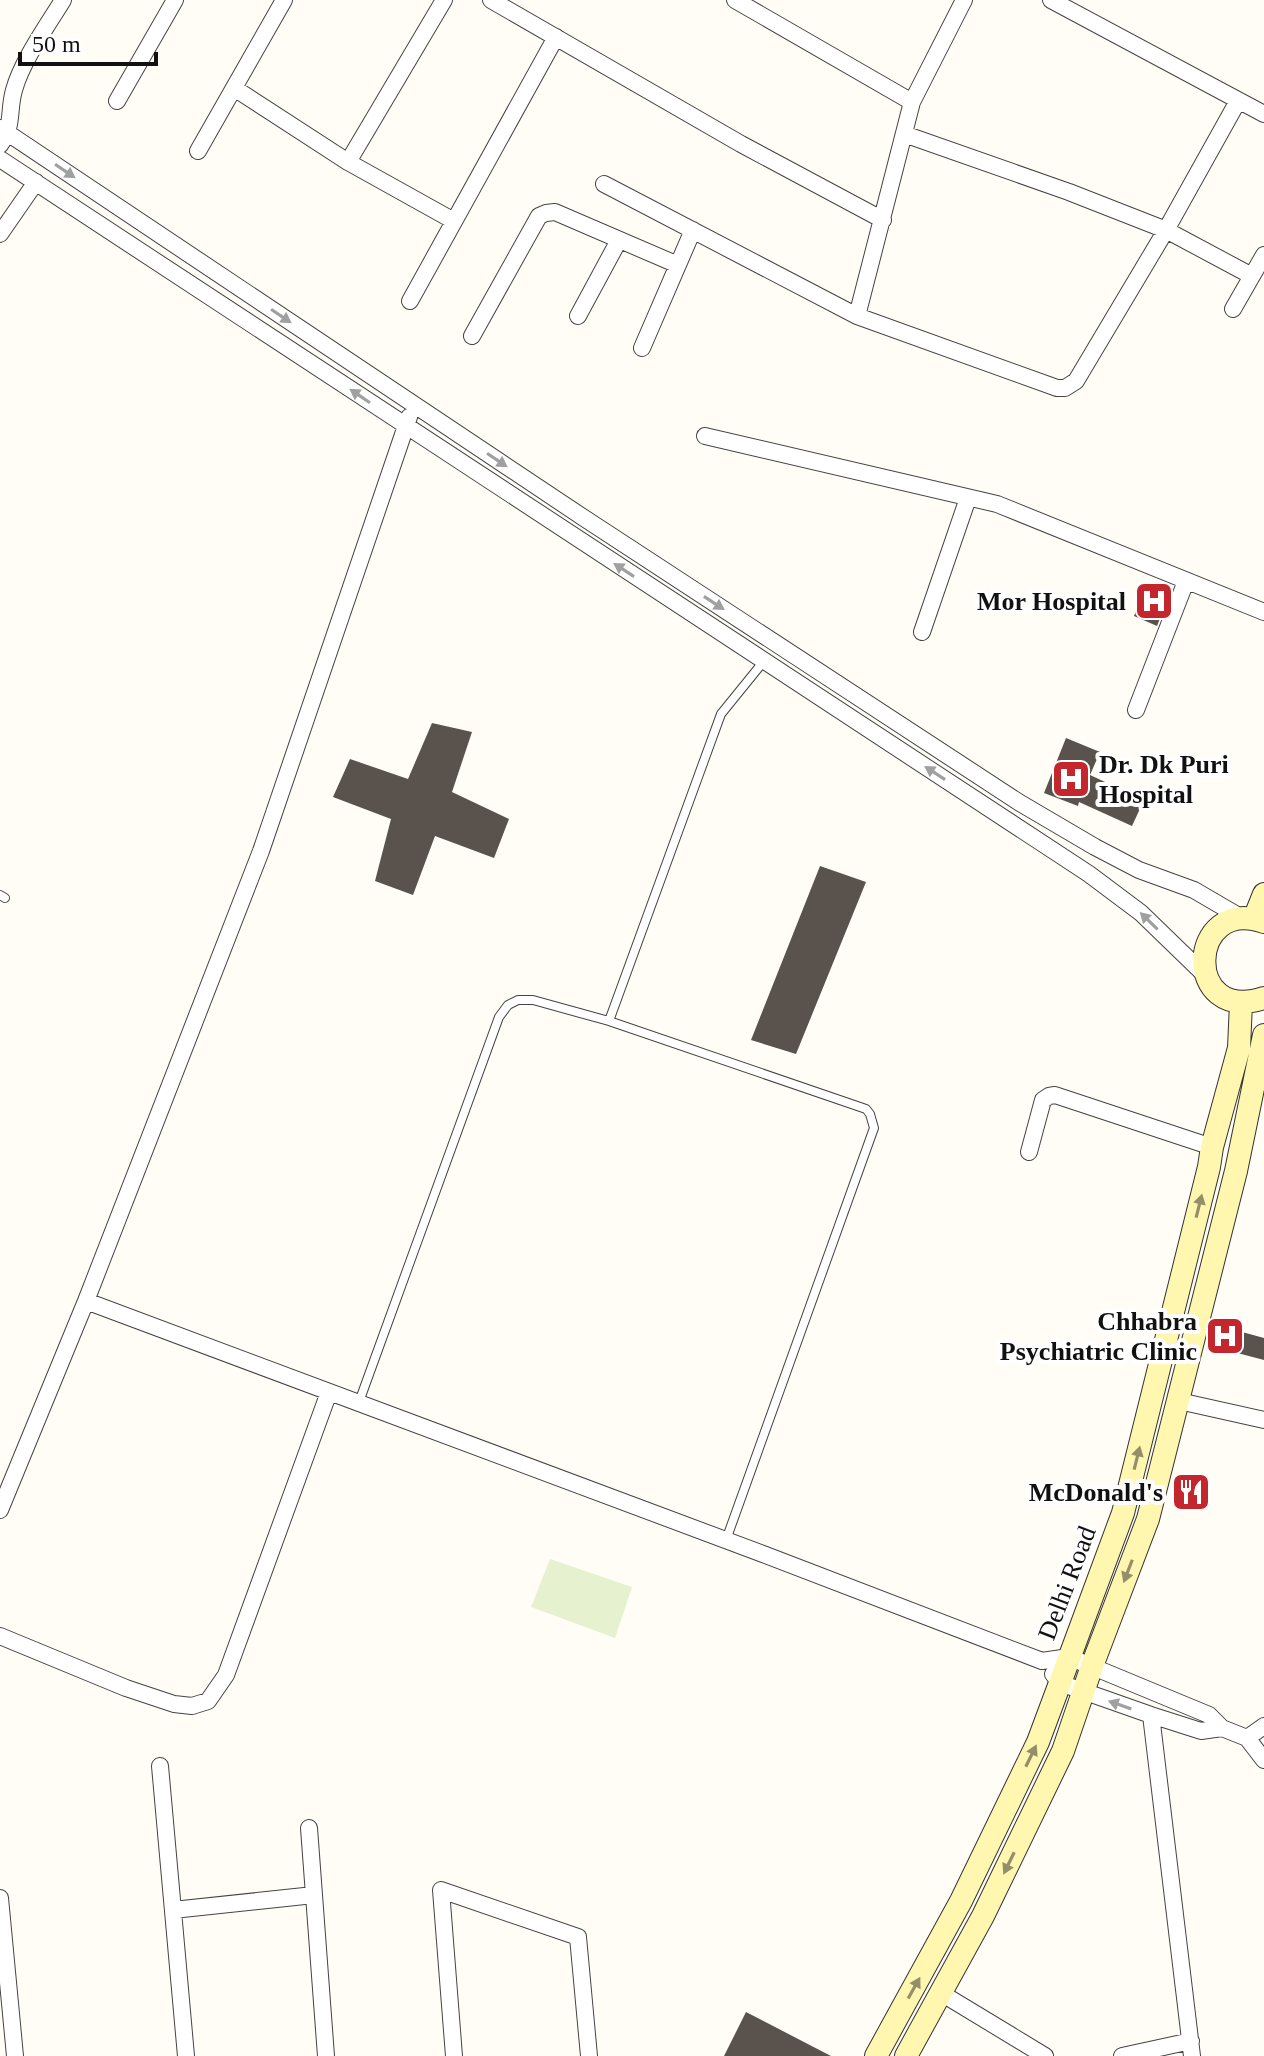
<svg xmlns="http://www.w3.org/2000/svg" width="1264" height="2056" viewBox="0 0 1264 2056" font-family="'Times New Roman',serif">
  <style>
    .pitch { fill: #e6f2cf }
    .building { fill: #5a524d }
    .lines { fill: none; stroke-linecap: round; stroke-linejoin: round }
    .service-casing { stroke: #444; stroke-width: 10 }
    .minor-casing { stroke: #444; stroke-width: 18 }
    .secondary-casing { stroke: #333; stroke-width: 24 }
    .service { stroke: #fff; stroke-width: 8 }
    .minor { stroke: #fff; stroke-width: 16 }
    .secondary { stroke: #fff6b0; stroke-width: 22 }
    .oneway { fill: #a0a0a0 }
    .oneway2 { fill: #948f68 }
    .labels { text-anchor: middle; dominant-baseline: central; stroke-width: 8; stroke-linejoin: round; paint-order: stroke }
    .poi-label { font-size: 26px; font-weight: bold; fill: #111; stroke: #fff; text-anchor: end }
    .street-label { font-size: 26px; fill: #111; stroke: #fff }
  </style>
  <rect width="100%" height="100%" fill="#fffdf5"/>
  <path class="pitch" d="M550,1559L632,1587L615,1638L531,1607Z"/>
  <path class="building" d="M1148,584L1170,593L1157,626L1134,616Z
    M432,723L472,732L452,792L509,819L494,858L435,836L413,895L375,881L391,819L333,797L350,759L408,779Z
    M1066,738L1100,752L1090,775L1144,800L1132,826L1079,802L1078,806L1044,793Z
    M820,866L866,882L796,1054L751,1040Z
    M1213,1324L1264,1338V1360L1207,1345Z
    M746,2012L831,2056H724Z"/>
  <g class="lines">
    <g class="service-casing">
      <path id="service" d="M0,895L5,898
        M609,1021L721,714L764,661
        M359,1402L499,1017L508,1005L518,1000H533L609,1021L866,1109L870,1114L874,1128L726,1540"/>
    </g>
    <g class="minor-casing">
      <path id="minor" d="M491,0L741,144L883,220
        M735,0L912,102
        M1051,0L1264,114
        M234,88L348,162L454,221
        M117,101L175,0
        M0,128L584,518L1020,803L1095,847L1139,870L1194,890L1242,918
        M904,134L1069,192L1166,230L1252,276
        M0,145C14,125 8,111 14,90C22,61 47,26 63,0
        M198,151L284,0
        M0,159L1089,874L1141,913L1205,975
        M348,162L444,0
        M604,184L857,316L1057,388H1065L1076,381L1166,230L1238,101
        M0,234L36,182
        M410,301L556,37
        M1233,309L1264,255
        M578,316L619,240
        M857,316L912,102L964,0
        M472,336L539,216L546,213L555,212L678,265
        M642,348L693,230
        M705,436L997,504L1264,612
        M922,632L968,498
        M1136,710L1186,581
        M1029,1152L1043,1100L1049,1096L1055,1095L1212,1147
        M86,1301L763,1554L1042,1661L1069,1657L1209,1715L1222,1728L1247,1738L1264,1760
        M1179,1401L1264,1420
        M0,1510L86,1301L261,851L409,417
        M0,1636L126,1688L174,1704L192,1706L208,1701L226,1675L329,1392
        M1053,1674L1060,1683L1151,1715L1201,1731L1222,1728
        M1151,1715L1192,2056
        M1247,1738L1264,1726
        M160,1766L186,2056
        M309,1828L326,2056
        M0,1898L15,2056
        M173,1910L314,1895
        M941,1993L1045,2056
        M454,2056L441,1890L578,1937L589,2056
        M1122,2056L1191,2041"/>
    </g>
    <g class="secondary-casing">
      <path id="secondary" d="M1254,919L1264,894
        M1264,922C1187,895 1182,1025 1264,998
        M876,2056L961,1901L1038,1742L1060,1683L1123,1513L1209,1167L1212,1147L1239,1048L1241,1003
        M906,2056L983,1916L1063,1751L1092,1666L1148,1519L1236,1171L1264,1035"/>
    </g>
    <use href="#service" class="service"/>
    <use href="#minor" class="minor"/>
    <use href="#secondary" class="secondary"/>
  </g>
  <defs><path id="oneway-solid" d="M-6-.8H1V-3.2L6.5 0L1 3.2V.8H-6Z" transform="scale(2)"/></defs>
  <g class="oneway">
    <use href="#oneway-solid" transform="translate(65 171) rotate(34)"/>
    <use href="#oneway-solid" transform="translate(281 316) rotate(34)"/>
    <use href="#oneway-solid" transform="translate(360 396) rotate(-146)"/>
    <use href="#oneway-solid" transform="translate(497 460) rotate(34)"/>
    <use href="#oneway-solid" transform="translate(624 570) rotate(-147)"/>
    <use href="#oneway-solid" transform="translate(714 603) rotate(33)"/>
    <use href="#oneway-solid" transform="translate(935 773) rotate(-147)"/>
    <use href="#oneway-solid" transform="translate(1149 921) rotate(-136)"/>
    <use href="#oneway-solid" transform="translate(1120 1705) rotate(-161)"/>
  </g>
  <g class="oneway2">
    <use href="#oneway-solid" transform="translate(1199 1206) rotate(-76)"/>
    <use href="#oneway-solid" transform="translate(1137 1458) rotate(-76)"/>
    <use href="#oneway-solid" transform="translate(1128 1571) rotate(111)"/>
    <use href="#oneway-solid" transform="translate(1031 1756) rotate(-64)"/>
    <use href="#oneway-solid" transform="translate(1009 1863) rotate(116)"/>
    <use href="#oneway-solid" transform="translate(914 1988) rotate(-61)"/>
  </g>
  <defs>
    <g id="hospital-square" transform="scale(2)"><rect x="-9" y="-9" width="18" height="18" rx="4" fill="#c4262e" stroke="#fff"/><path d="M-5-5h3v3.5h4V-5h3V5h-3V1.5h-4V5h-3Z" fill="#fff"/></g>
    <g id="restaurant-square" transform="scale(2)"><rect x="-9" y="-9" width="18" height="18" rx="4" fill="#c4262e" stroke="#fff"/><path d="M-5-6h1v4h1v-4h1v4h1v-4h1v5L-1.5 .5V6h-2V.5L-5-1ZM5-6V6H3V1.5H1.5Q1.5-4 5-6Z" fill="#fff"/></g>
  </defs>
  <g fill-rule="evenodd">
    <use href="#hospital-square" x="1154" y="601"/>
    <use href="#hospital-square" x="1071" y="779"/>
    <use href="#hospital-square" x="1225" y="1336"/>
    <use href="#restaurant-square" x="1191" y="1492"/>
  </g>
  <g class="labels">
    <g class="poi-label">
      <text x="1126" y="601">Mor Hospital</text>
      <text x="1099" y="764" text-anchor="start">Dr. Dk Puri<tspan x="1099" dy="30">Hospital</tspan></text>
      <text x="1197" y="1321">Chhabra<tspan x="1197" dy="30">Psychiatric Clinic</tspan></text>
      <text x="1163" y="1492">McDonald's</text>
    </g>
    <g class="street-label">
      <text transform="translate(1067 1583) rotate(-69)">Delhi Road</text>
    </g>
  </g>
  <path d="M20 52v12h136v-12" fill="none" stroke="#111111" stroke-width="4"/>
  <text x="32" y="52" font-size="24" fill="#111111" stroke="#ffffff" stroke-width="6" paint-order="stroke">50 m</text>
</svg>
